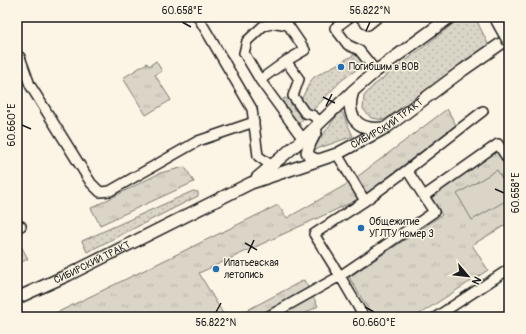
<svg xmlns="http://www.w3.org/2000/svg" width="526" height="334" viewBox="0 0 526 334" font-family="Pangolin,sans-serif">
  <style>
    .grass { fill: url(#grass-dots); stroke: #7c7872 }
    .park { fill: url(#park-tufts); stroke: #7c7872 }
    .pitch { fill: #dbd5c8; stroke: #7c7872 }
    .lines { fill: none; stroke-linecap: round; stroke-linejoin: round }
    .minor-casing { stroke: #1c1c1c; stroke-width: 12 }
    .major-casing { stroke: #1c1c1c; stroke-width: 14 }
    .minor { stroke: #fcf5e5; stroke-width: 9 }
    .major { stroke: #fcf5e5; stroke-width: 11 }
    .major-bridge-casing { stroke: #1c1c1c; stroke-width: 14; stroke-linecap: butt }
    .major-bridge { stroke: #fcf5e5; stroke-width: 11 }
    .ticks { fill: none; stroke: #1c1c1c; stroke-width: 1.5 }
    .poi-dot { fill: #1f6fb2; stroke: #fcf5e5; stroke-width: 1.5 }
    .labels { text-anchor: middle; dominant-baseline: central; stroke-width: 3; stroke-linejoin: round; paint-order: stroke }
    .poi-label { font-size: 10px; fill: #1c1c1c; stroke: #fcf5e5; text-anchor: start }
    .street-label { font-size: 10px; fill: #1c1c1c; stroke: #fcf5e5 }
    .neatline { fill: none; stroke: #1c1c1c; stroke-width: 1.5 }
    .ticks-label { font-size: 10px; text-anchor: middle; fill: #1c1c1c }
  </style>
  <defs>
    <pattern id="grass-dots" width="8" height="8" patternUnits="userSpaceOnUse"><rect width="8" height="8" fill="#dbd5c8"/><path d="M2 2h.1M6 6h.1" fill="none" stroke="#bbb6ab" stroke-width="1.8" stroke-linecap="round"/></pattern>
    <pattern id="park-tufts" width="24" height="20" patternUnits="userSpaceOnUse"><rect width="24" height="20" fill="#dbd5c8"/><path d="M3 7l-1-3M5 7V3M7 7l1-3M15 17l-1-3M17 17v-4M19 17l1-3" fill="none" stroke="#bbb6ab"/></pattern>
  </defs>
  <rect width="100%" height="100%" fill="#fcf5e5"/>
  <filter id="ink" filterUnits="userSpaceOnUse"><feTurbulence type="fractalNoise" baseFrequency=".025" numOctaves="2"/><feDisplacementMap in="SourceGraphic" scale="8" xChannelSelector="R" yChannelSelector="G"/><feConvolveMatrix kernelMatrix="1 2 1 2 8 2 1 2 1" color-interpolation-filters="sRGB"/></filter>
  <g filter="url(#ink)">
    <path class="grass" d="M462,17H475L489,46L384,120L371,118L363,109L364,96L373,86Z
      M358,53L366,63L342,80L313,110L308,109L301,100L310,82L314,77L352,56Z
      M285,98L289,100L294,109L304,118L298,125L283,103V99Z
      M341,110L353,136L314,150V147Z
      M193,191L198,192V196L87,252L82,241Z
      M19,242L28,259L17,264V243Z"/>
    <path class="park" d="M156,61L162,71L155,75L171,100L146,115L123,78L147,63L149,66Z
      M447,109L456,125L359,199L199,273L225,317H48L278,205L287,218L349,183Z
      M503,147L509,157V223L472,245L488,270L415,317H373L349,277L442,215L431,197Z
      M185,167L194,182L100,225L91,208L160,173Z
      M304,280L318,306L299,317H242L240,314Z"/>
    <path class="pitch" d="M497,170L509,190V199L472,220L457,194Z"/>
    <g class="lines">
      <g class="minor-casing">
        <path id="minor" d="M198,17L252,109L258,156L272,166
          M350,17L335,28L348,45L359,50L376,71
          M360,17L368,25L378,17
          M17,58L20,57L30,85L91,183L100,192L110,191L198,141L254,122
          M260,80L244,53L247,41L263,26L277,23L288,25L305,50L286,61
          M303,139L260,80L286,61L299,79L293,96L305,113L312,115L321,122
          M337,154L365,201L314,234L340,276L434,212L407,170
          M424,196L498,144L509,161
          M365,201L407,170L483,111
          M17,228L21,226
          M267,317L340,276L364,317
          M436,317L509,269"/>
      </g>
      <g class="major-casing">
        <g id="major">
          <path d="M353,91C345,115 356,131 382,128"/>
          <path d="M316,131L310,143L307,152L310,157L317,160"/>
          <path d="M257,178L303,139L354,90L376,71L450,17"/>
          <path id="s1" d="M17,298L68,275L251,183L337,154L387,127L463,70L509,38"/>
        </g>
      </g>
      <use href="#minor" class="minor"/>
      <use href="#major" class="major"/>
      <g class="major-bridge-casing">
        <path id="major-bridge" d="M495,17L509,42"/>
      </g>
      <use href="#major-bridge" class="major-bridge"/>
    </g>
  </g>
  <path class="ticks" d="M182,22L191,27M366,31L370,22M323,97L335,103M326,106L332,94M22,125L31,129M495,189L504,193M245,243L257,250M248,253L254,240M365,307L374,312M216,312L221,303"/>
  <g class="poi-dot">
    <circle cx="341" cy="67" r="4"/>
    <circle cx="361" cy="228" r="4"/>
    <circle cx="216" cy="269" r="4"/>
  </g>
  <g class="labels">
    <g class="poi-label">
      <text x="349" y="67">Погибшим в ВОВ</text>
      <text x="369" y="222">Общежитие<tspan x="369" dy="12">УГЛТУ номер 3</tspan></text>
      <text x="224" y="263">Ипатьевская<tspan x="224" dy="12">летопись</tspan></text>
    </g>
    <g class="street-label">
      <text stroke="none"><textPath href="#s1" startOffset="410">СИБИРСКИЙ ТРАКТ</textPath></text>
      <text stroke="none"><textPath href="#s1" startOffset="83">СИБИРСКИЙ ТРАКТ</textPath></text>
    </g>
  </g>
  <rect width="526" height="334" fill="none" stroke="#fcf5e5" stroke-width="44"/>
  <g transform="translate(468 276) rotate(118)" stroke="#fcf5e5" stroke-width="3" paint-order="stroke">
  <path d="M0-3L7 15L0 10L-7 15Z" fill="#1c1c1c"/>
  <text y="-6" font-size="11" font-weight="bold" text-anchor="middle" fill="#1c1c1c">N</text>
  </g>
  <rect x="22" y="22" width="482" height="290" class="neatline"/>
  <g class="ticks-label">
    <text x="182" y="14">60.658°E</text>
    <text x="370" y="14">56.822°N</text>
    <text transform="translate(11 125) rotate(-90)" y="4">60.660°E</text>
    <text transform="translate(515 193) rotate(-90)" y="4">60.658°E</text>
    <text x="216" y="326">56.822°N</text>
    <text x="374" y="326">60.660°E</text>
  </g>
</svg>
